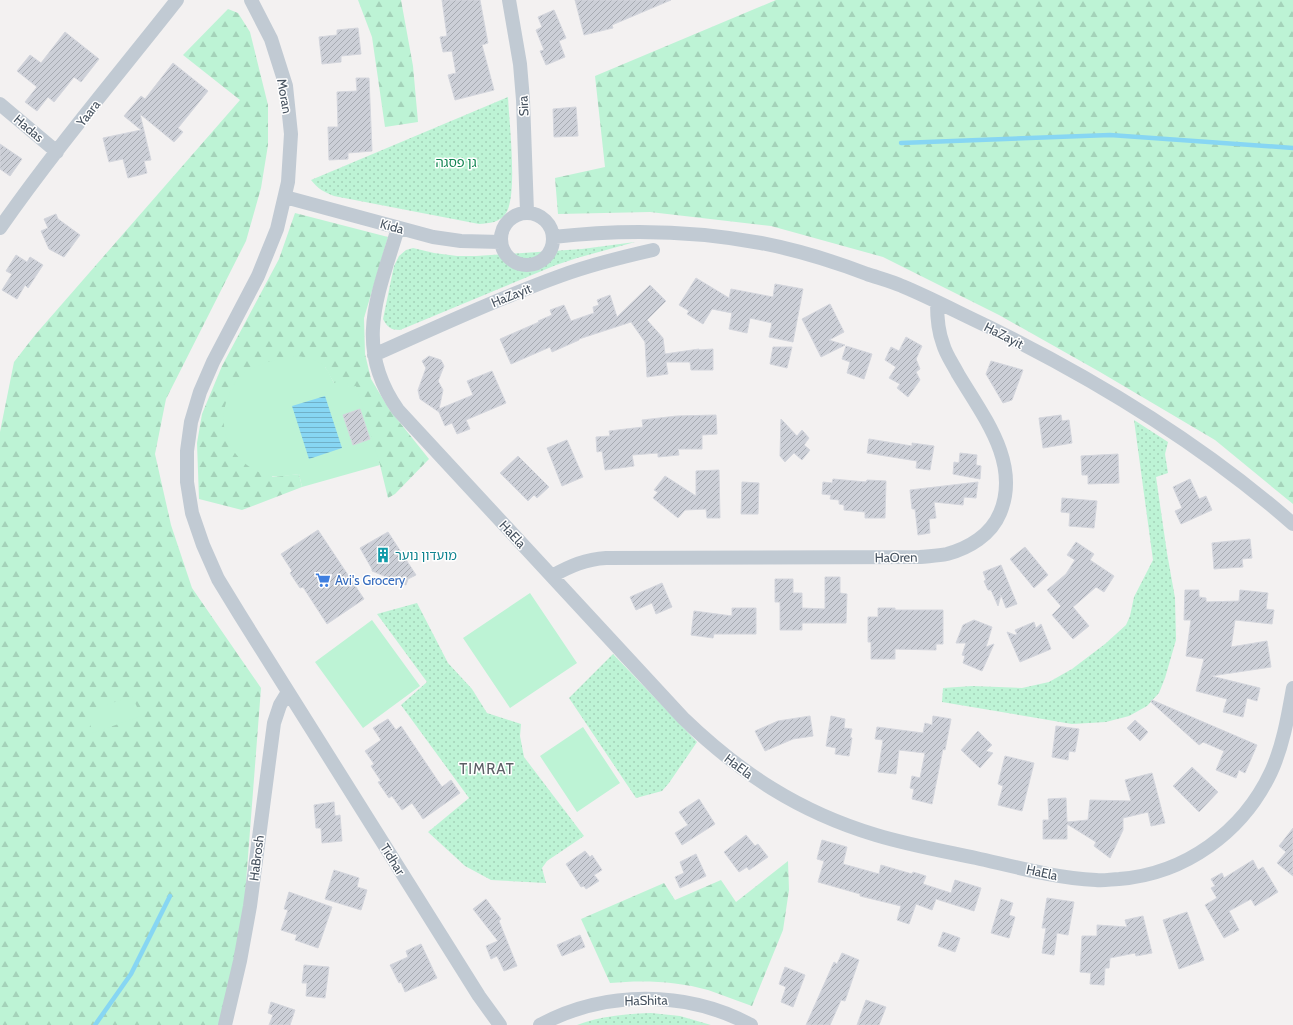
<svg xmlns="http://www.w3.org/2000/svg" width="1293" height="1025" viewBox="0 0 1293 1025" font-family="Cabin,'Noto Sans Hebrew',sans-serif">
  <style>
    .forest { fill: url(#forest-firs) }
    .park { fill: url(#park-dots) }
    .garden { fill: #bdf3d5 }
    .water { fill: url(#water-rules) }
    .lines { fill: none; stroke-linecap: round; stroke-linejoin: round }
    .stream { stroke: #87d6f3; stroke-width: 4.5 }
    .building { fill: url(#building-hatch); stroke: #d4d6dd }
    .street { stroke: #c1cad3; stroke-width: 14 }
    .labels { text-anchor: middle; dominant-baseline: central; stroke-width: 3; stroke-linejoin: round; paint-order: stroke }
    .street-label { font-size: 13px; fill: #475360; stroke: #fff }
    .park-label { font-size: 13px; fill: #108351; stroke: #fff }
    .culture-label { font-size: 13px; fill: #0d838f; stroke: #fff; text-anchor: start }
    .shop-label { font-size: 13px; fill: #366cbe; stroke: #fff; text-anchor: start }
    .quarter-label { font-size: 15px; letter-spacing: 1px; fill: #5d6066; stroke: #fff }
  </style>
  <defs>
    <pattern id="forest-firs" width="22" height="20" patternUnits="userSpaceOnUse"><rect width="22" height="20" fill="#bdf3d5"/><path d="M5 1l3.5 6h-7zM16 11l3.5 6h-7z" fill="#a4d2b9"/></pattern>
    <pattern id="park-dots" width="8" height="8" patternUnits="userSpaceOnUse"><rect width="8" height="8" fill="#bdf3d5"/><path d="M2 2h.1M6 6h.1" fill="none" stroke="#a4d2b9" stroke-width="1.8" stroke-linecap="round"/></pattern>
    <pattern id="water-rules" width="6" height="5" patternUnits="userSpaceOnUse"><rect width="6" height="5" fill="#87d6f3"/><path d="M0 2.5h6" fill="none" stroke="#70b0c8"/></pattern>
    <pattern id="building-hatch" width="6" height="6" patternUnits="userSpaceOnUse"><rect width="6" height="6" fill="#cccfd7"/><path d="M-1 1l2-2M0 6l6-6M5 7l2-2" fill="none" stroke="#a7abb2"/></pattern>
  </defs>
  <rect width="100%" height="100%" fill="#f3f1f1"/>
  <path class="forest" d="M358,0H401L413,66L418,122L385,127L372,37Z
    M776,0H1293V504L1215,440L1100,372L999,315L883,257L771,226L650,212L558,214L555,178L605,167L595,76Z
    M228,9L238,13L250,32L268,105V145L261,188L246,241L166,399L155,454L171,525L192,588L261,688L241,947L221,1025H0V432L14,362L35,335L240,100L183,55Z
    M295,213L388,237L364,318L365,354L371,379L389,409L429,459L395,494L388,498L380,465L349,387L334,383L325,367L272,477L299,474L302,487L242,510L199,499L197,443L202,414L222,366L279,259Z
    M788,861L789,890L783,930L752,1006C737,1001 723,995 708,990C676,981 642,980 610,983L581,919L664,883L675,900L721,880L736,902Z"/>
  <path class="park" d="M508,97C509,121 518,195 506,213C500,223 489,223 479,224L334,196C324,192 318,189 311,180Z
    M635,242L577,258L556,265L400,330C391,330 387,327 383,319L394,266L399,256L406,250L413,248L434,253L457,256H476L582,249Z
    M1134,420L1168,442L1165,454L1168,473L1156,477L1167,553L1175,598L1176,640L1165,678L1159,693L1147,706L1129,716L1106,722L1072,724L942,702L943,688L972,686L1022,688L1049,682L1072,669L1105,644L1126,625L1130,616L1134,597L1153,560Z
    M417,603L448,663L472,689L487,713L521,724L520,736L524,757L584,836L547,861L542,868L546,883L491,880L465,866L428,832L469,798L401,705L427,682L377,614Z
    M613,654L697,742L669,783L662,791L636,798L569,698Z
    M651,1013L680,1016L711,1025H577C600,1016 626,1014 651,1013Z"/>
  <path class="garden" d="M287,356C300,356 314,357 324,366C328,370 331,377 334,383L346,378L349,387L356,386L380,465L302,487L299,474C288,475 274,479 263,474C229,460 214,425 230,392C232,388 234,384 236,381C247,366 271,362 287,356Z
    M530,593L577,663L510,708L463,638Z
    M372,620L420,686L363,728L315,662Z
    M132,696L141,716L93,733L86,712Z
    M583,727L620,783L577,812L540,756Z"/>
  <path class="water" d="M325,396L342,448L309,459L292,406Z"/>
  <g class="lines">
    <path class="stream" d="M901,143L1110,135L1293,148
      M95,1025L131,974L170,896"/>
  </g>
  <path class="building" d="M442,0H480L488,43L482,45L494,90L455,100L448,75L456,73L452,51L443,52L440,37L447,36Z
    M575,0H671L612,25L613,28L584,35Z
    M554,10L566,38L559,41L565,57L546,65L540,51L544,50L536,30L542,27L538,17Z
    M358,28L361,54L341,56V62L322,64L319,37L337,35V30Z
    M65,32L99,59L81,82L74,77L54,102L48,97L37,111L25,102L37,87L17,71L30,55L41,63Z
    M173,63L208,91L178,128L183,132L174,142L140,114L151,160L144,161L147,173L128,178L123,159L109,162L103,138L141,130L124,116L141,96L145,99Z
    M356,78H369L372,151L348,153V159L329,160L328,127H338L337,92L357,91Z
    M576,107L578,136L554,137L553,109Z
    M0,144L22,159L10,176L0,169Z
    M56,214L58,219L80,235L64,257L49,249L41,231L48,228L44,219Z
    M16,255L27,262L30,257L43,265L28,288L25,285L17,299L2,290L12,274L6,271Z
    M696,278L729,298L731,289L773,297L775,284L803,289L793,342L769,337L772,323L750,318L747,333L729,329L732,313L712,309L703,324L687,314L689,311L679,305Z
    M650,285L666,301L647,320L663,338L665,354L699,349V350L713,349V370H691L690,362H666L668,374L647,377L645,342L631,322L579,339V340L552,352L550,347L511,364L500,339L539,322L538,321L552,315L550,310L564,305L571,321L594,313L593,307L599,305L597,300L610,295L617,317Z
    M830,304L844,332L829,340L845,345L821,357L802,319Z
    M906,337L922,346L916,359L920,369L916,372L920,380L908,397L897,388L900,384L889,378L896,367L885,360L891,347L899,351Z
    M846,346L872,354L864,379L847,373L850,362L842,359Z
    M773,347H792L787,368L770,364Z
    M429,356L441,360L444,366L438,381L443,390L439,409L473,395L467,381L492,371L506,403L466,420L470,429L457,434L452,423L445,426L439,412L420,399L418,390L426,368L422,361Z
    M991,361L1023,370L1012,400L1003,403L986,374Z
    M360,409L370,439L353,445L343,415Z
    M716,415L717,434L702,435V449H678L679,455L658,457V453L632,455L634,466L605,470L602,451L597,452L596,437L610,436L609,431L643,427L642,420L677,416Z
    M1061,415L1062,421L1069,420L1072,443L1043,448L1039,418Z
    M781,419L797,436L802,430L809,438L804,445L810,450L802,460L794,453L785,462L780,456Z
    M869,439L912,446V443L934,446L930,470L916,468L917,461L867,453Z
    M567,440L583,477L562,486L547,448Z
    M960,453L977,455L976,465L981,466L980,479L953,474L954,462L959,463Z
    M1118,454L1119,483L1088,484V475H1082L1081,456Z
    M518,456L549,487L537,498L534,495L528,501L500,473Z
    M719,470L720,518H707L706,509L685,510L678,518L653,498L658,492L654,490L665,476L696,496V471Z
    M833,479L866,482L867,480L886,481L885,518H865V512L844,510V505L839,504V500L830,499L831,495L822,494L823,482L832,483Z
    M1190,479L1199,499L1206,496L1212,510L1181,524L1175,511L1182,508L1173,487Z
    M742,482L759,483L758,514H741Z
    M978,482L976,498L964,497L963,505L934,502L936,518L929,519L930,533L918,535L915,509H912L910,490Z
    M1062,498L1097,501L1094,528L1069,526L1070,513L1061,512Z
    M318,530L364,599L327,624L303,587L300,588L290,573L292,571L281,554Z
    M388,532L416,575L408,579L406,585L372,571V569L360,548Z
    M1250,539L1252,558L1242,559L1243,567L1214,569L1212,543Z
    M1076,542L1094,554L1090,560L1114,576L1104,592L1096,587L1073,607L1089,626L1073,639L1052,615L1061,606L1047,590L1066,574L1075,560L1067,555Z
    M1025,547L1048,575L1034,588L1010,559Z
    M1001,565L1017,604L1006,608L1001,595L998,606L991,590H988L984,581L986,580L983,572Z
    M825,577H840V593L847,594L846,623H802V630H780V602H775V579H793V593H802V608L825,609Z
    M662,583L672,607L656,614L652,603L636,610L630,597Z
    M1185,590H1199V597L1206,598V602L1239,601L1240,590L1268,593L1266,609L1274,610L1272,624L1235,620L1231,647L1267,641L1271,667L1211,676L1260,688L1257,701L1247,698L1243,717L1223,712L1227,699L1196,691L1204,659L1186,656L1191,620H1184Z
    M732,608H756V634H714L713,638L691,635L694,611L732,616Z
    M878,608H895V610H943V644H936V650L895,649V659H871V642H868V617H878Z
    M974,620L992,627L986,647L994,644L982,671L963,663L965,656L962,655L966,643H956L963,625Z
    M1034,622L1036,628L1041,624L1051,649L1020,662L1007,632L1015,635L1017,634L1015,630Z
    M1152,700L1257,745L1245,773L1239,770L1236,778L1216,770L1224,751L1203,742L1199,745L1151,702Z
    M810,716L813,736L793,739L765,751L755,731L778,721Z
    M831,716L845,719L844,728L852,729L850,737L852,738L849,756L835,754L836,748L826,746Z
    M933,716L951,719L945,750L943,749L932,804L912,799L914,789L910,788L912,776L920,778L925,753L899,750L896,774L878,772L883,740L875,739L877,727L923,733L925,723L932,725Z
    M388,719L396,730L401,726L442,787L451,780L460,793L423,819L412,803L402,810L392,796L389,798L378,782L381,781L371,766L374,764L365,751L381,740L373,728Z
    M1135,720L1148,732L1140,741L1127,728Z
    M1056,726L1079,729L1075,752L1069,751L1068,760L1052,757Z
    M978,731L992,745L986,751L993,753L980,768L961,750Z
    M1005,756L1034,763L1022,811L998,805L1003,786L998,784Z
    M1192,767L1218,792L1199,812L1173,786Z
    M1152,773L1165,823L1151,826L1148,812L1123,818V830L1110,858L1094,846L1096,842L1067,824V839H1043V820H1049L1048,799L1066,798L1067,822L1088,820L1090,800L1131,801L1125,780Z
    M699,799L715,824L682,845L675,833L688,825L679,812Z
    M334,802L335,816L340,815L342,841L322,843L321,828H316L314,805Z
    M1293,828V876L1277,863L1286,852L1279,846Z
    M746,835L755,846L758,844L768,857L749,870L747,867L739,872L724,852Z
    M822,840L847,847L843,864L879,874L881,865L912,874L913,872L926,876L923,884L951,893L955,880L981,888L974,911L936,899L932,910L916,904L909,924L897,920L901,906L860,896V894L818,882L824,861L817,859Z
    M585,851L590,857L592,855L602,870L594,875L599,881L586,889L584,886L581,887L566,864Z
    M696,854L706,876L680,888L675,877L684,873L680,862Z
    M1253,860L1258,870L1263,867L1278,892L1255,906L1251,899L1229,911L1239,930L1224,938L1205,905L1217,898L1211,888L1215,886L1211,879L1222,873L1224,878Z
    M334,870L359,878L357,887L367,890L361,910L325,899Z
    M289,892L332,907L318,948L295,940L297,935L281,930L288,910L284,909Z
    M1047,898L1074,902L1068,935L1057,933L1054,955L1042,953L1046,928H1042Z
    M486,899L501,919L499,921L517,966L504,971L497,956L491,959L486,946L498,941L473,909Z
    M1001,899L1013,903L1009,915L1015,917L1009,938L991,933Z
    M1187,912L1204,960L1179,969L1163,920Z
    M1143,916L1152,953L1136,956L1135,953L1110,958L1109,968H1105L1104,985L1090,984L1091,973L1080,972L1082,936H1097V925L1127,927L1125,920Z
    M943,932L960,938L955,952L938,946Z
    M580,935L585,947L562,956L557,945Z
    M421,944L437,978L405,992L401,982L399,983L390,965L408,957L406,951Z
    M842,953L859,960L845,1001L841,1000L830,1025H806L834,962L837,964Z
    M304,965L329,967L325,998L306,996L307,983H302Z
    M785,967L805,975L793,1007L781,1002L786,987L779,984Z
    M866,1000L886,1007L879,1025H857Z
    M271,1002L295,1010L290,1025H269L273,1015L268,1013Z"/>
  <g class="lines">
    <path class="street" d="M251,0L271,39L286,86L291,134L288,182L277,229L258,276L213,362L200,392L191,422L187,451V482L192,513L203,545L218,579L240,615L479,996L500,1025
      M509,0L520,64L523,100L527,212
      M0,104L57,152
      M285,197L433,237L461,241L501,242
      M501 239a26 26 0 1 1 52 0a26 26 0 1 1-52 0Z
      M0,228C55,149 118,75 177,0
      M398,228C378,295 353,346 398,410L683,718C740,773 799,812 876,835C909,845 943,851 976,858C1016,867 1056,878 1096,880C1104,881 1112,879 1119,879C1185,874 1243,832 1271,772C1283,746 1288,716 1293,688
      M553,237C622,229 692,230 761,243C797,250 833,261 867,274C879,278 891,281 902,286C931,298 959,313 987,326C1095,379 1202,444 1293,524
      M374,355C435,328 496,299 560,276C590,265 622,257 653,250
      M552,576C570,566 586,559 606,558L920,557C928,556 938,556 947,554C969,548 991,535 1000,513C1021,463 983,416 958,374C953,364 946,355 943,344C938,331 937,317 937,303
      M225,1025L240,961L250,906L274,723L280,705L288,692
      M540,1025C605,990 686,990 751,1025"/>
  </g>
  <defs>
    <g id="building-bare" transform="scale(1.2)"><path d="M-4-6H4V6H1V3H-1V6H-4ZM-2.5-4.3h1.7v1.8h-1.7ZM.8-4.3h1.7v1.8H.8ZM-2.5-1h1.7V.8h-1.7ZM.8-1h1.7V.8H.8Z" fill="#0f9aa8" stroke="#fff" stroke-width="2.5" paint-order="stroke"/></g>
    <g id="supermarket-bare" transform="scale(1.2)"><path d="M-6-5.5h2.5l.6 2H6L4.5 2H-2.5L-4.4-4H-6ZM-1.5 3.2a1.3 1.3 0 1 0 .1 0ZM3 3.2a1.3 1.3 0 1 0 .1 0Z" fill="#3f7fe0" stroke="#fff" stroke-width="2.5" paint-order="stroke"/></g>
  </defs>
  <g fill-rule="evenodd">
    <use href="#building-bare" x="383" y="555"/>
    <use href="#supermarket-bare" x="323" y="580"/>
  </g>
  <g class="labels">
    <g class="street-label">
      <text transform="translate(285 96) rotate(80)">Moran</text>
      <text transform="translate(523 106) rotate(-93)">Sira</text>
      <text transform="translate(88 113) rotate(-52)">Yaara</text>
      <text transform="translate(29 128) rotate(40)">Hadas</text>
      <text transform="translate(392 226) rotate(15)">Kida</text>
      <text transform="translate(511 295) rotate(-22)">HaZayit</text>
      <text transform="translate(1004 335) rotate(27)">HaZayit</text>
      <text transform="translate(513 534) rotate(47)">HaEla</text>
      <text transform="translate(896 557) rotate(-1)">HaOren</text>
      <text transform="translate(739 766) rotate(37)">HaEla</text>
      <text transform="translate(256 858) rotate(-83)">HaBrosh</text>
      <text transform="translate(393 859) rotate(58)">Tidhar</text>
      <text transform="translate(1042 872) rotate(12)">HaEla</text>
      <text transform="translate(646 1000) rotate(-1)">HaShita</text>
    </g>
    <g class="park-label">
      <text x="456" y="162">גן פסגה</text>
    </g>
    <g class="culture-label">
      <text x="395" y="555">מועדון נוער</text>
    </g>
    <g class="shop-label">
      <text x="335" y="580">Avi's Grocery</text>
    </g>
    <g class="quarter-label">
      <text x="487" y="769">TIMRAT</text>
    </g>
  </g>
</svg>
